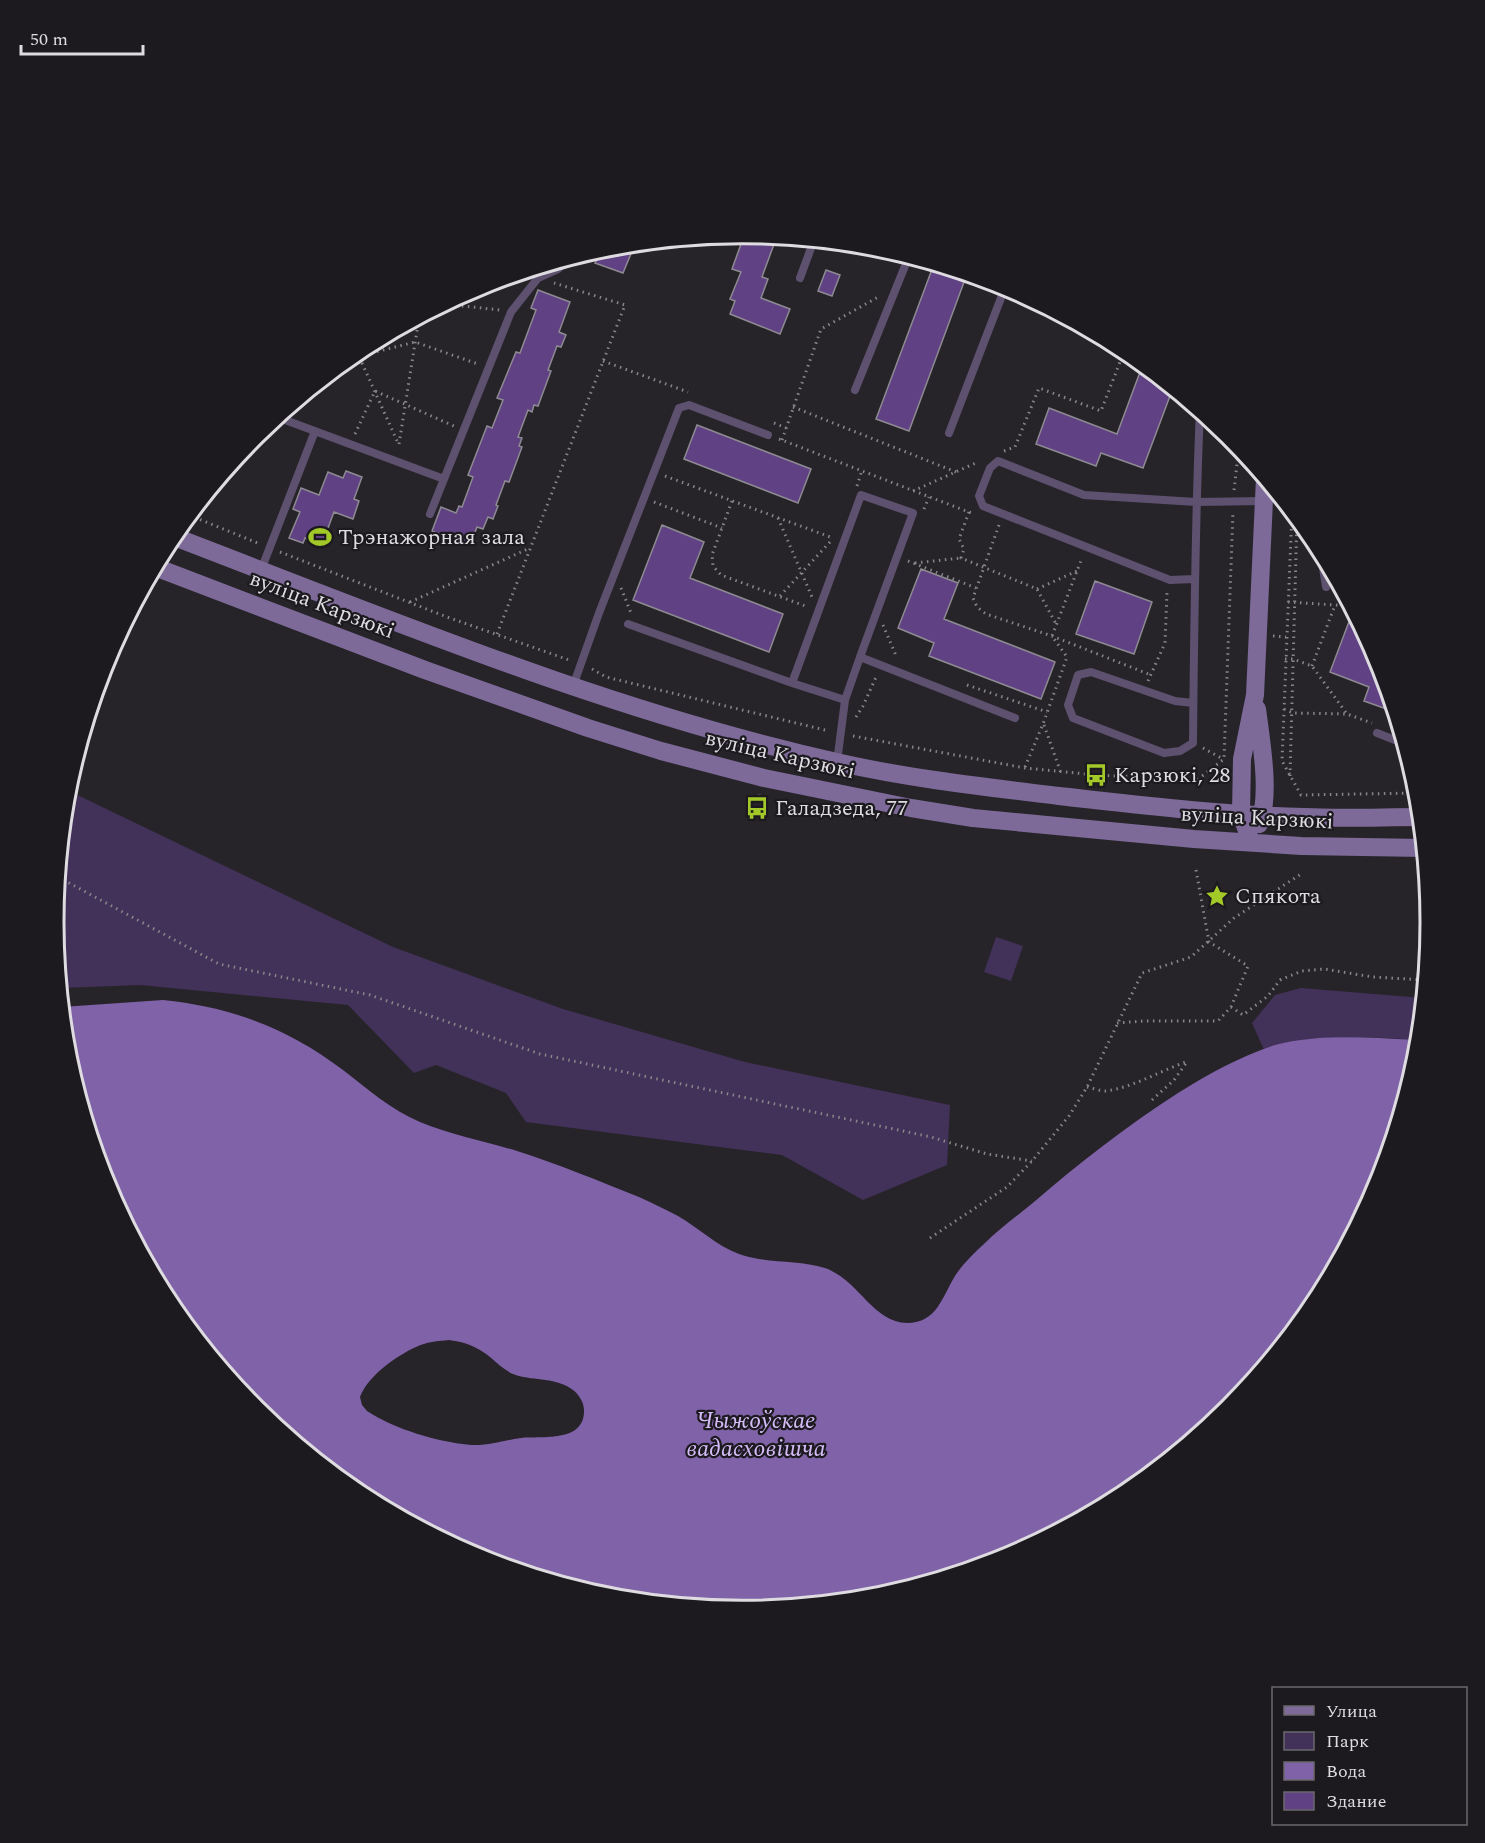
<svg xmlns="http://www.w3.org/2000/svg" width="1485" height="1843" viewBox="0 0 1485 1843" font-family="Spectral,serif">
  <style>
    .green { fill: #423158 }
    .water { fill: #8062a8; fill-rule: evenodd }
    .building { fill: #604184; stroke: #8d8a91; stroke-width: 1.5 }
    .lines { fill: none; stroke-linecap: round; stroke-linejoin: round }
    .path { stroke: #88868a; stroke-width: 3; stroke-dasharray: 1.5 4.5; stroke-linecap: butt }
    .lane { stroke: #5d516f; stroke-width: 8 }
    .secondary { stroke: #7d6a99; stroke-width: 18 }
    .labels { text-anchor: middle; dominant-baseline: central; stroke-width: 4.5; stroke-linejoin: round; paint-order: stroke }
    .poi-label { font-size: 22px; fill: #dedce0; stroke: #1c1a1f; text-anchor: start }
    .street-label { font-size: 22px; fill: #dedce0; stroke: #1c1a1f }
    .water-label { font-size: 24px; font-style: italic; fill: #d4bcf6; stroke: #1c1a1f }
    .rim { fill: none; stroke: #dedce0; stroke-width: 3 }
  </style>
  <rect width="100%" height="100%" fill="#262429"/>
  <path class="green" d="M67,790L393,947L563,1009L745,1062L950,1105L947,1165L863,1200L782,1155L526,1122L506,1093L436,1065L414,1073L348,1005L140,985L61,988L54,922Z
    M996,937L1023,946L1011,981L984,972Z
    M1301,988L1423,998L1419,1040C1369,1037 1312,1032 1264,1050L1252,1023L1275,995Z"/>
  <path class="water" d="M163,1000C231,1007 288,1028 343,1070C368,1089 391,1110 420,1122C451,1135 485,1141 517,1151C558,1164 599,1181 639,1197C652,1203 665,1209 678,1216C699,1228 717,1246 739,1254C767,1264 797,1259 825,1268C859,1280 872,1322 907,1323C937,1323 942,1297 955,1276C962,1265 974,1253 984,1244C999,1229 1017,1216 1034,1202C1080,1162 1127,1126 1178,1093C1208,1074 1241,1056 1275,1045C1319,1033 1374,1038 1419,1040L1418,1056L1378,1185L1315,1304L1229,1409L1125,1494L1006,1558L876,1597L742,1610L608,1597L479,1557L360,1494L255,1408L170,1304L106,1185L67,1055L62,1007ZM449,1340C465,1342 478,1347 490,1357C497,1363 504,1370 513,1374C531,1381 553,1377 570,1388C577,1392 584,1401 584,1410C585,1443 542,1436 521,1438C504,1440 489,1446 471,1445C438,1442 394,1429 367,1411L362,1405L360,1397C368,1376 396,1356 416,1347C426,1342 438,1341 449,1340Z"/>
  <path class="building" d="M745,233L777,236L762,277L768,279L761,298L790,309L780,334L730,314L735,301L730,299L741,272L732,269Z
    M635,244L623,273L595,263L601,249Z
    M934,264L967,274L909,431L876,419Z
    M826,270L840,275L832,296L818,291Z
    M538,290L570,302L559,332L566,335L561,347L557,346L548,370L551,371L538,406L534,405L532,412L528,410L518,437L522,438L519,446L522,447L509,482L505,481L496,505L498,506L493,519L488,517L483,529L477,527L470,545L432,531L441,507L456,513L459,506L462,507L473,477L468,475L487,426L492,428L503,400L497,398L516,352L520,353L536,310L531,308Z
    M1143,364L1173,388L1143,468L1101,453L1096,466L1036,444L1049,408L1117,434Z
    M697,425L811,469L798,503L684,459Z
    M346,471L362,477L354,499L359,501L353,519L334,512L322,544L305,538L303,543L289,538L300,512L293,509L301,488L319,495L328,472L343,478Z
    M662,525L704,542L690,578L783,614L769,652L633,600Z
    M921,569L958,583L944,619L1055,662L1041,699L929,656L934,643L898,628Z
    M1095,581L1152,602L1134,654L1076,634Z
    M1353,611L1375,651L1370,664L1382,668L1395,712L1364,701L1369,687L1330,672Z"/>
  <g class="lines">
    <path class="path" d="M444,304L500,310
      M357,352L398,443
      M348,359L415,342L478,364
      M603,361L688,392
      M793,407L956,472
      M774,423L786,428
      M355,434L375,391L454,426
      M779,439L974,514
      M782,440L821,329L880,296
      M399,444L419,318
      M1004,451L1015,447L1039,388L1101,411L1125,349
      M665,476L833,538
      M857,486L862,470
      M1234,490L1239,447
      M913,491L978,462
      M732,501L712,555L713,566L721,575L808,607
      M654,502L722,528
      M924,509L929,497
      M1292,511L1282,761L1301,795L1418,793
      M969,512L959,539L964,549L961,558L1037,589L1056,624
      M189,515L260,544
      M778,518L812,597
      M999,525L973,598L977,607L986,614L1052,636L1151,675
      M280,552L447,617L569,660
      M908,561L976,588
      M915,563L961,558
      M621,588L631,613
      M1037,589L1077,571
      M780,596L830,542
      M410,602L530,548
      M1288,602L1351,606
      M883,625L897,658
      M497,634L625,305L554,283
      M1273,636L1286,637
      M1285,659H1293L1312,666L1347,714
      M1312,666L1335,605
      M592,669L606,677L829,731
      M1148,681L1165,643L1167,592
      M967,685L1047,712
      M1284,709L1293,713L1347,714L1372,723
      M856,717L863,706L877,675
      M1044,725L1061,773
      M853,736L1025,768L1096,775L1197,780L1224,759L1233,511
      M1203,748L1223,759
      M1025,767L1043,724L1067,657L1052,636L1082,558
      M1290,776L1297,517
      M757,808L760,794
      M1196,870L1209,942L1248,966L1231,1007
      M58,877L219,964L370,995L540,1054L931,1137L987,1154L1032,1161
      M1117,1023L1144,1021H1218L1231,1007L1243,1015L1268,996L1280,980L1302,971L1324,969L1373,977L1425,980
      M1087,1087C1093,1088 1100,1091 1106,1091C1135,1087 1161,1070 1189,1061
      M1152,1100L1174,1080L1187,1062
      M930,1238L1007,1187L1032,1161L1069,1116L1087,1087L1142,973L1191,957L1234,918L1301,874"/>
    <path class="lane" d="M800,278L814,240
      M855,390L909,256
      M277,417L444,479
      M949,433L1006,285
      M430,514L511,312L538,278L558,269L570,258
      M1320,549L1326,587
      M261,570L315,431
      M1194,579L1170,580L983,506L979,496L990,468L998,461L1084,495L1196,502L1264,501
      M628,624L792,683L845,700L837,762
      M792,683L861,495L913,513L860,657
      M573,686L599,613L679,408L689,405L768,435
      M845,700L860,657L1015,718
      M1193,703L1175,701L1091,672L1078,675L1068,705L1073,718L1164,753L1180,751L1193,743C1194,632 1195,521 1200,410
      M1377,733L1405,744"/>
    <path class="secondary" d="M172,536C392,620 611,712 841,763C912,779 986,787 1059,796C1140,805 1222,815 1304,817C1343,819 1382,817 1421,817
      M155,567L425,670L588,728L661,751L764,778L911,808L973,818L1194,839L1301,846L1424,848
      M1257,709C1261,740 1271,797 1259,824
      M1251,842L1241,814L1242,759L1255,695L1265,478"/>
  </g>
  <defs>
    <g id="stadium-bare" transform="scale(1.8)"><path d="M0-5a6.5 5 0 1 0 0 10a6.5 5 0 1 0 0-10ZM-3.5-1.8h7v3.6h-7Z" fill="#a2c928" stroke="#1c1a1f" stroke-width="2.5" paint-order="stroke"/></g>
    <g id="bus-bare" transform="scale(1.8)"><path d="M-5-6H5V4H4V6H2V4H-2V6H-4V4H-5ZM-3.5-4V0h7V-4ZM-3.5 1.2v1.5H-2V1.2ZM2 1.2v1.5H3.5V1.2Z" fill="#a2c928" stroke="#1c1a1f" stroke-width="2.5" paint-order="stroke"/></g>
    <g id="sight-bare" transform="scale(1.8)"><path d="M0-6L1.8-2.2L6-1.7L2.9 1.2L3.7 5.4L0 3.3L-3.7 5.4L-2.9 1.2L-6-1.7L-1.8-2.2Z" fill="#a2c928" stroke="#1c1a1f" stroke-width="2.5" paint-order="stroke"/></g>
  </defs>
  <g fill-rule="evenodd">
    <use href="#stadium-bare" x="320" y="537"/>
    <use href="#bus-bare" x="1096" y="775"/>
    <use href="#bus-bare" x="757" y="808"/>
    <use href="#sight-bare" x="1217" y="896"/>
  </g>
  <g class="labels">
    <g class="poi-label">
      <text x="338" y="537">Трэнажорная зала</text>
      <text x="1114" y="775">Карзюкі, 28</text>
      <text x="775" y="808">Галадзеда, 77</text>
      <text x="1235" y="896">Спякота</text>
    </g>
    <g class="street-label">
      <text transform="translate(322 605) rotate(21)">вуліца Карзюкі</text>
      <text transform="translate(780 755) rotate(13)">вуліца Карзюкі</text>
      <text transform="translate(1257 818) rotate(3)">вуліца Карзюкі</text>
    </g>
    <g class="water-label">
      <text x="756" y="1421">Чыжоўскае<tspan x="756" dy="28">вадасховішча</tspan></text>
    </g>
  </g>
  <path d="M0 0H1485V1843H0ZM64 922a678 678 0 1 1 1356 0a678 678 0 1 1-1356 0Z" fill="#1c1a1f" fill-rule="evenodd"/>
  <path class="rim" d="M64 922a678 678 0 1 1 1356 0a678 678 0 1 1-1356 0Z"/>
  <rect x="1272" y="1687" width="195" height="138" fill="#1c1a1f" stroke="#6a686c" stroke-width="1.5"/>
  <rect x="1284" y="1706" width="30" height="9" fill="#7d6a99" stroke="#6a686c" stroke-width="1.5"/>
  <text x="1326" y="1717" font-size="18" fill="#dedce0">Улица</text>
  <rect x="1284" y="1732" width="30" height="18" fill="#423158" stroke="#6a686c" stroke-width="1.5"/>
  <text x="1326" y="1747" font-size="18" fill="#dedce0">Парк</text>
  <rect x="1284" y="1762" width="30" height="18" fill="#8062a8" stroke="#6a686c" stroke-width="1.5"/>
  <text x="1326" y="1777" font-size="18" fill="#dedce0">Вода</text>
  <rect x="1284" y="1792" width="30" height="18" fill="#604184" stroke="#6a686c" stroke-width="1.5"/>
  <text x="1326" y="1807" font-size="18" fill="#dedce0">Здание</text>
  <path d="M21 45v9h122v-9" fill="none" stroke="#dedce0" stroke-width="3"/>
  <text x="30" y="45" font-size="18" fill="#dedce0" stroke="#1c1a1f" stroke-width="4.5" paint-order="stroke">50 m</text>
</svg>
